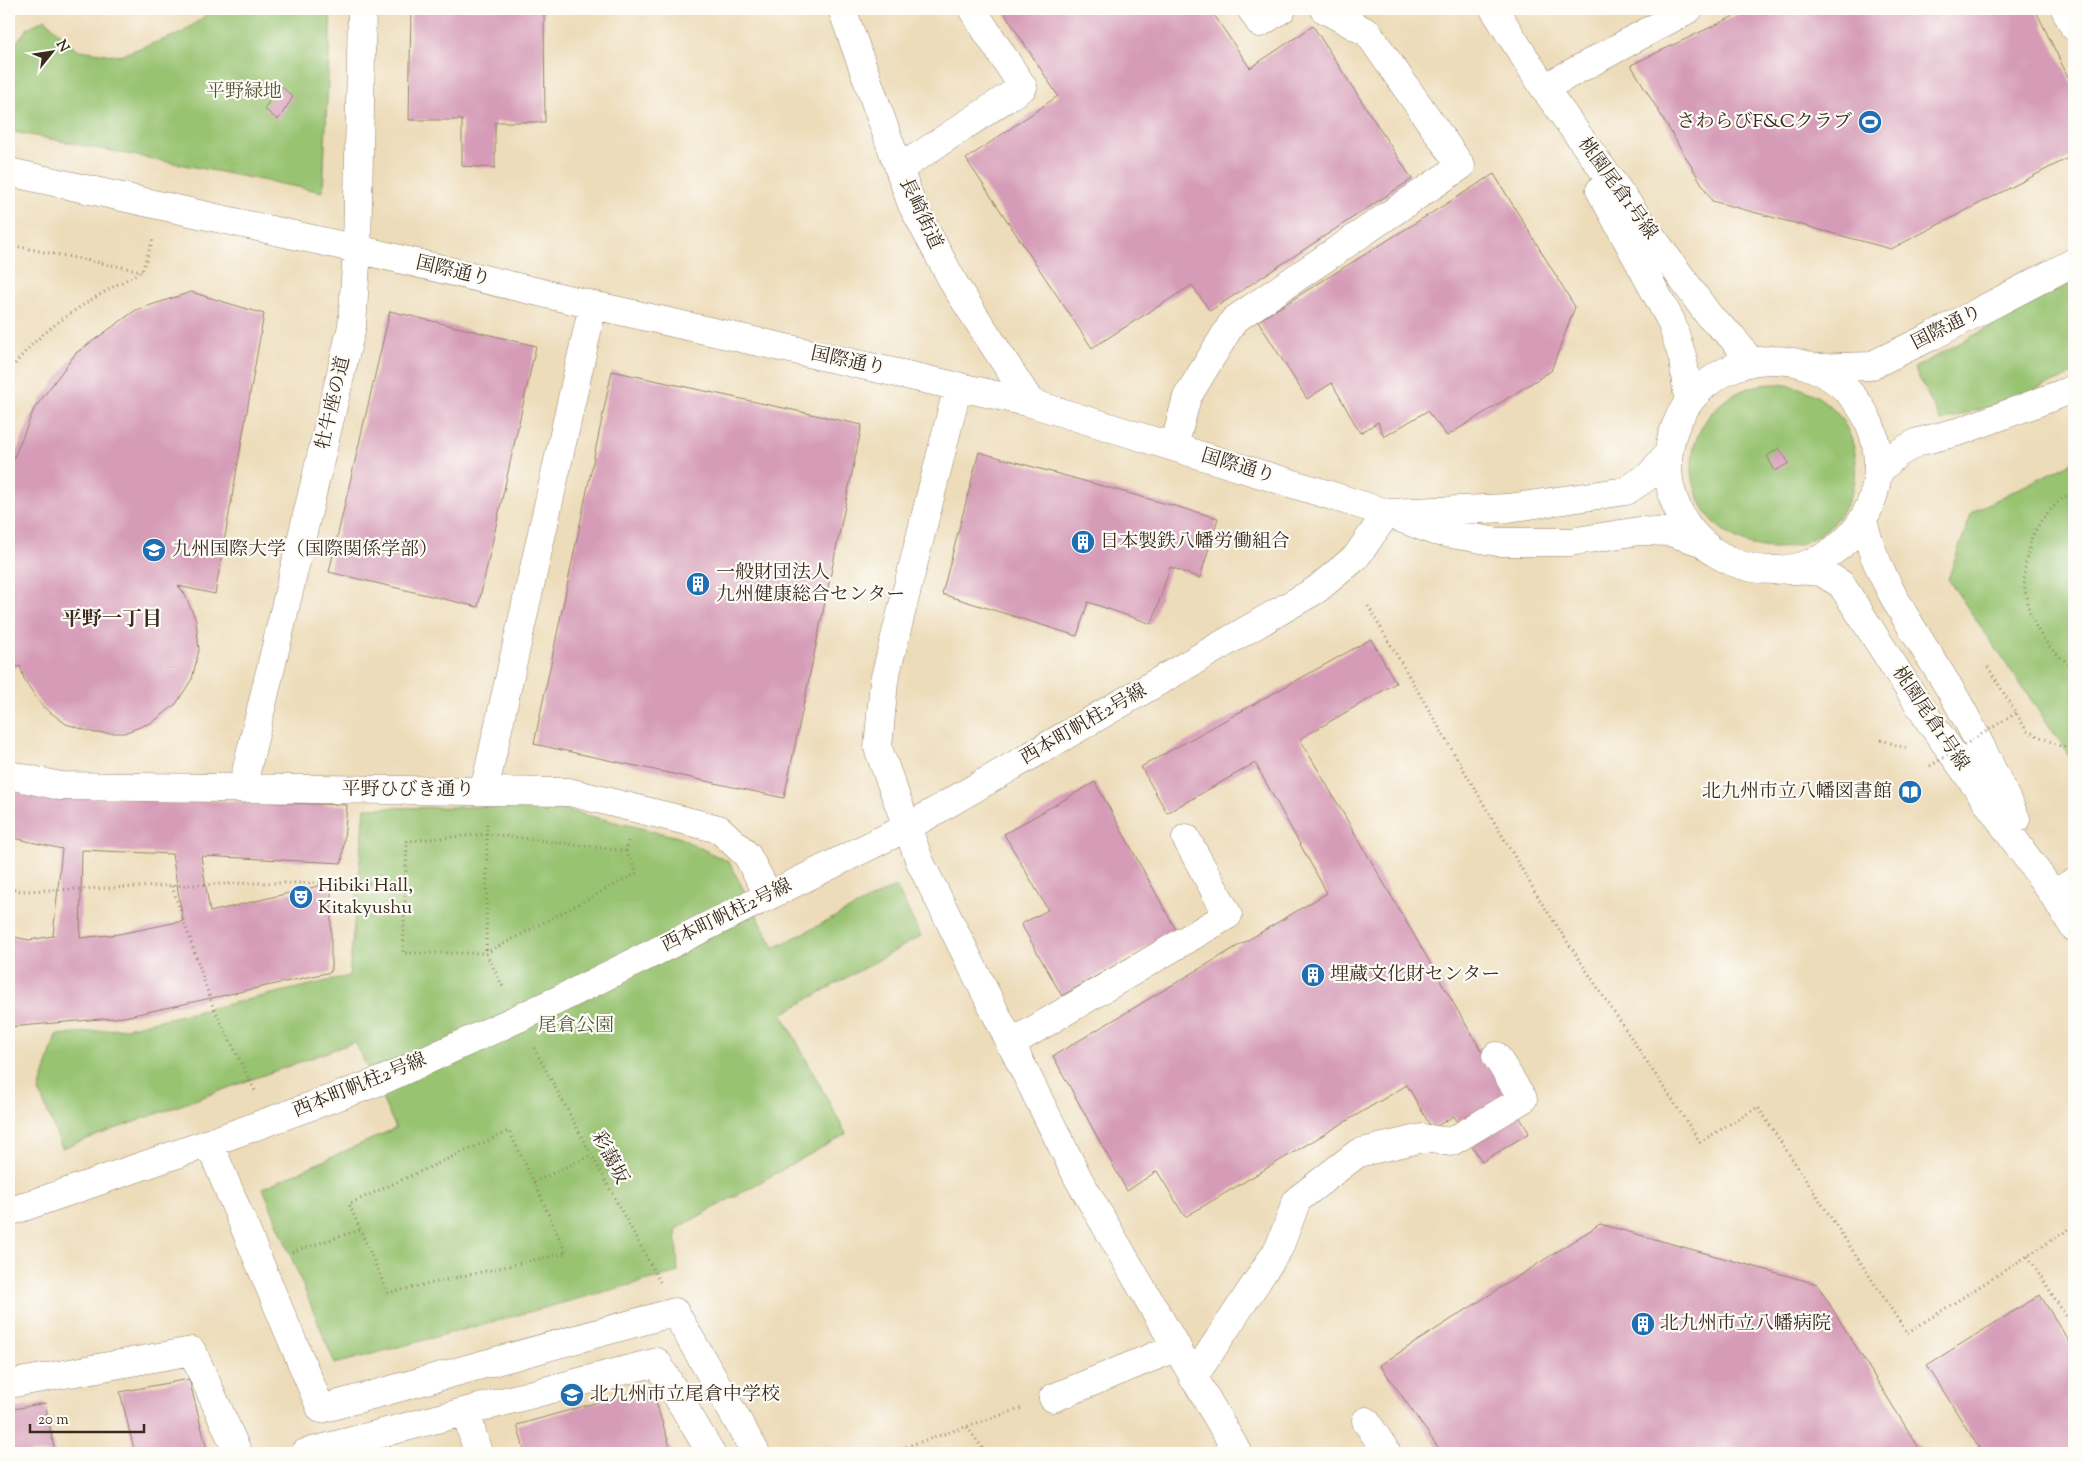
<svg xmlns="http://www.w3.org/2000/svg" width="2083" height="1462" viewBox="0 0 2083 1462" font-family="'Sorts Mill Goudy','Noto Serif JP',serif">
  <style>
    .green { fill: #98c371; stroke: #6a7648 }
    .building { fill: #d69cb7; fill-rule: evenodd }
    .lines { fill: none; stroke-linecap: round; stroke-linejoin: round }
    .minor-casing { stroke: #94836c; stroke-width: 29 }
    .path { stroke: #94836c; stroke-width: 3; stroke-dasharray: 1 4; stroke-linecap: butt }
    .minor { stroke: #fff; stroke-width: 28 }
    .path-bridge { stroke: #94836c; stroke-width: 3; stroke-dasharray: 1 4; stroke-linecap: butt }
    .labels { text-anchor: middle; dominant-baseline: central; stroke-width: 4.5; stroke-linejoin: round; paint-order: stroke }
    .park-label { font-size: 19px; fill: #575837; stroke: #fdfcf7 }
    .poi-label { font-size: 19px; fill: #3b2a1e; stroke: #fdfcf7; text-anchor: start }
    .street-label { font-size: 19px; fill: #3b2a1e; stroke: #fdfcf7 }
    .neighbourhood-label { font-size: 20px; font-weight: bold; fill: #3b2a1e; stroke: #fdfcf7 }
  </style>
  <rect width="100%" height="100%" fill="#fdfcf7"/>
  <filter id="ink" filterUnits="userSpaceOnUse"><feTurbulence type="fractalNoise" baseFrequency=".02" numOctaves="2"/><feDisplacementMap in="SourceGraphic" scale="10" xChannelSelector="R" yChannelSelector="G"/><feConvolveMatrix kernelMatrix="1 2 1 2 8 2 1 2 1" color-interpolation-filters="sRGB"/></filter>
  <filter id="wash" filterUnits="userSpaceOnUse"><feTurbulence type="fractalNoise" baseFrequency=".0096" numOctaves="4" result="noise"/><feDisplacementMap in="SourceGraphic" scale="20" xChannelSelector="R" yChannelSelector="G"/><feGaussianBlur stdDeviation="1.12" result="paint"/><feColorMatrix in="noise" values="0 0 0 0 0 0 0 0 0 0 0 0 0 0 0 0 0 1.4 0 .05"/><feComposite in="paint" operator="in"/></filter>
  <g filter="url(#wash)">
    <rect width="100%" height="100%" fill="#eddcb9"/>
    <path class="green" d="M214,9H331L323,192L9,131L13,46L28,28L45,19L75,49L118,56L182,33Z
      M2074,281V374L2012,399L1941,421L1914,368Z
      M1692 466a82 82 0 1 1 164 0a82 82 0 1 1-164 0Z
      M2074,461V762L1948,579L1972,512Z
      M481,807L561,809L678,837L729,862L774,948L896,886L921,936L782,1014L846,1134L676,1229L678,1272L335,1364L263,1188L396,1128L355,1042L62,1148L39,1091L56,1035L126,1028L349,976L365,808Z"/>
    <g id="blocks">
      <path class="building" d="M411,9H544L545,122H495V168L462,166V120H409Z
        M1002,9H1210L1250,68L1313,26L1412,179L1210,311L1192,285L1092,348L966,159L1058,96Z
        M1749,9H2035L2074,89V155L1891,249L1712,201L1631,65Z
        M280,85L293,97L278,120L264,109Z
        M1494,174L1575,307L1551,371L1447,436L1427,411L1384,437L1378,422L1360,433L1332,383L1307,399L1258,321Z
        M191,292L264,314L215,594L178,586L184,593L196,620L199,650L192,679L176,704L153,722L124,733H95L66,724L42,706L25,681L20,666L9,670V470L34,409L76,353L136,310Z
        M390,311L536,346L478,607L329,572Z
        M612,371L862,425L784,798L534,744Z
        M1779,448L1789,463L1775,471L1767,456Z
        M979,452L1218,518L1200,578L1170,567L1152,624L1088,602L1077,636L942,594Z
        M1371,639L1396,683L1300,739L1529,1133L1482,1162L1454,1116L1432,1129L1407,1085L1185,1217L1157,1171L1127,1191L1053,1056L1327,893L1255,763L1167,813L1141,767Z
        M1095,782L1176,930L1062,996L1021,924L1048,910L1004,834Z
        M9,787L57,796L347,805L342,863L201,856L210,912L331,883V972L124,1017L9,1027V936L29,940L53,936L62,849L9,837ZM82,850L172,854L183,921L119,934L80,938Z
        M1600,1224L1817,1284L1922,1453H1442L1380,1365Z
        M2040,1295L2074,1349V1453H1982L1927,1365Z
        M189,1379L208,1453H135L120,1392Z
        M651,1387L672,1453H525L517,1425Z
        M45,1403L55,1453H9V1410Z"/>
    </g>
  </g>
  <g filter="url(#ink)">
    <use href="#blocks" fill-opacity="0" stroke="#94836c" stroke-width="1"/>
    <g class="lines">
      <g class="minor-casing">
        <path id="minor" d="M842,9L912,205L956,287L1031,403
          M1251,9L1260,23L1282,9
          M1494,9L1544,88L1710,317L1732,337L1751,362
          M2065,9L2074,27
          M1544,88L1689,9
          M899,169L1023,87L972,9
          M9,172L357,249L593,305L1031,403L1387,513L1508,508L1626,491L1650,475L1669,452
          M1600,190L1671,321L1683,359L1688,399
          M1668 465a105 105 0 1 1 210 0a105 105 0 1 1-210 0Z
          M1813,368L1870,366L1932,336L2074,262
          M958,386L884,681L878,748L920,862L1079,1180L1238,1453
          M1174,447L1187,397L1234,320L1461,166L1368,33L1324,9
          M1878,472L1897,454L1918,442L1961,431L2074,389
          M1397,517L1434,531L1498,542H1570L1639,531L1670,532L1701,542
          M1863,521C1880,589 1924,643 1958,703C1979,740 1997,780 2016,819
          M1794,570L1821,572L1841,584L1930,722L2053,894L2074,928
          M9,775L60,786L569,792L719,829L747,855L769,896
          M242,789L352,326L357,249L362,9
          M484,791L593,305
          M2053,894L2074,882
          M1010,1044L1228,915L1186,838
          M209,1143L321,1409L675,1312L756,1453
          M9,1212L209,1143L383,1080L556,1001L906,828L1316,590L1356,557L1387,513
          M1193,1378L1279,1248L1297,1200L1358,1153L1423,1138L1451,1142L1523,1099L1496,1056
          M9,1384L192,1351L238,1453
          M1053,1398L1177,1347
          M466,1412L478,1453
          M1366,1421L1387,1453
          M305,1453L657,1362L711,1453"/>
      </g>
      <path class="path" d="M9,214L15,207
        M9,245L142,271
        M9,372C42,325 93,298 142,271L153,239
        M2074,490C2058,501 2045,513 2035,531C2031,537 2030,545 2028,552C2016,596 2035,644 2074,667
        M1368,606L1541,902L1700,1142L1758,1107L1907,1333L2074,1226
        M1988,667L2027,731L2067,749
        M1881,740L1906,748
        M487,824L486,953L504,989
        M626,851L488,834L407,841L403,953H486L637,873L626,851L628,841
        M172,886L212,1004L255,1091
        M9,889L21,891L250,883H405
        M534,1048L660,1282
        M534,1182L566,1253L388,1293L349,1204L509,1131L534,1182L592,1155
        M292,1252L360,1230
        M2028,1256L2074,1329
        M967,1427L986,1453
        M887,1453L1022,1408"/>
      <use href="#minor" class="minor"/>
      <path class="path-bridge" d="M1930,766L2016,713"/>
    </g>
  </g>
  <defs>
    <g id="stadium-disc" transform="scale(1.25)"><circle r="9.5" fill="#1f6fb2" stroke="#fdfcf7"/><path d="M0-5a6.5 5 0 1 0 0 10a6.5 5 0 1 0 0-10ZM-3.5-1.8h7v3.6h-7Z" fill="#fff"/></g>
    <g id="building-disc" transform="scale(1.25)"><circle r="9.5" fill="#1f6fb2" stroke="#fdfcf7"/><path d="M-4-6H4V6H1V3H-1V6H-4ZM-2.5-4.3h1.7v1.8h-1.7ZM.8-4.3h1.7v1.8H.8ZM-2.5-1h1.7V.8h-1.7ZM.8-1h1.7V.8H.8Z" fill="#fff"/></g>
    <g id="university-disc" transform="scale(1.25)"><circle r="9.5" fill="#1f6fb2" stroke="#fdfcf7"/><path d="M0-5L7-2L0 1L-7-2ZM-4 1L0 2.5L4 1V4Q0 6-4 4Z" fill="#fff"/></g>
    <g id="library-disc" transform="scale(1.25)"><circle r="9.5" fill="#1f6fb2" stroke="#fdfcf7"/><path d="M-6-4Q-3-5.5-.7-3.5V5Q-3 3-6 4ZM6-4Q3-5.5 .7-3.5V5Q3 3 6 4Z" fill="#fff"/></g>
    <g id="theatre-disc" transform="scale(1.25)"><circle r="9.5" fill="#1f6fb2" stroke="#fdfcf7"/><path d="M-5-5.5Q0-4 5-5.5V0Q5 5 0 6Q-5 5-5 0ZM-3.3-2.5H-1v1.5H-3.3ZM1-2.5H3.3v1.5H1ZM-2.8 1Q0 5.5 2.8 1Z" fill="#fff"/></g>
    <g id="school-disc" transform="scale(1.25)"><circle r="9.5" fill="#1f6fb2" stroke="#fdfcf7"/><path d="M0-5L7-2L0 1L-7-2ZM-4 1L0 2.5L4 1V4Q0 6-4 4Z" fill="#fff"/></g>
  </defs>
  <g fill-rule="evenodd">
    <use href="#stadium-disc" x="1870" y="122"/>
    <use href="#building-disc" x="1083" y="542"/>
    <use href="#university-disc" x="154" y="550"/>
    <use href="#building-disc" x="698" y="584"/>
    <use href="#library-disc" x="1910" y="792"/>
    <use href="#theatre-disc" x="301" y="897"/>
    <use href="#building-disc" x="1313" y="975"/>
    <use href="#building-disc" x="1643" y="1324"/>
    <use href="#school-disc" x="572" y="1395"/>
  </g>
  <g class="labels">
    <g class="park-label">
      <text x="244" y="92">平野緑地</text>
      <text x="576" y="1026">尾倉公園</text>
    </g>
    <g class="poi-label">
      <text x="1852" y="122" text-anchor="end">さわらびF&amp;Cクラブ</text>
      <text x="1100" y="542">日本製鉄八幡労働組合</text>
      <text x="172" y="550">九州国際大学（国際関係学部）</text>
      <text x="716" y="573">一般財団法人<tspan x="716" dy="22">九州健康総合センター</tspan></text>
      <text x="1892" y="792" text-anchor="end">北九州市立八幡図書館</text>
      <text x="318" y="886">Hibiki Hall,<tspan x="318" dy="22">Kitakyushu</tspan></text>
      <text x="1330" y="975">埋蔵文化財センター</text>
      <text x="1660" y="1324">北九州市立八幡病院</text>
      <text x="590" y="1395">北九州市立尾倉中学校</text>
    </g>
    <g class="street-label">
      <text transform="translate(1617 189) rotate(54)">桃園尾倉1号線</text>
      <text transform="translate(920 214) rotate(65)">長崎街道</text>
      <text transform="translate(453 272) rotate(13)">国際通り</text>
      <text transform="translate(1947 328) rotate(-27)">国際通り</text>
      <text transform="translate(848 362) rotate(12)">国際通り</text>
      <text transform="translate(334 403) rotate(-77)">牡牛座の道</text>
      <text transform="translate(1238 467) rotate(17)">国際通り</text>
      <text transform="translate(1930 719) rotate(56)">桃園尾倉1号線</text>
      <text transform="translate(1084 725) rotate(-30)">西本町帆柱2号線</text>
      <text x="408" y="790">平野ひびき通り</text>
      <text transform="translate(727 916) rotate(-26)">西本町帆柱2号線</text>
      <text transform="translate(360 1086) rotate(-22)">西本町帆柱2号線</text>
      <text transform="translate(609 1158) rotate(62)">彩藹坂</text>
    </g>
    <g class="neighbourhood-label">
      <text x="112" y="620">平野一丁目</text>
    </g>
  </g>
  <rect width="2083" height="1462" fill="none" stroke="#fdfcf7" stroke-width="30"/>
  <g transform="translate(52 52) rotate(60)" stroke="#fdfcf7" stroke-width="4" paint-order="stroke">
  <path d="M0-4L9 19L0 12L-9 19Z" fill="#3b2a1e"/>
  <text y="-8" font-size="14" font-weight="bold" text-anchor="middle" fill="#3b2a1e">N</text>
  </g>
  <path d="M30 1424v8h114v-8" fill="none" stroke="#3b2a1e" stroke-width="2.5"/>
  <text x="38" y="1424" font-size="15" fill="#3b2a1e" stroke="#fdfcf7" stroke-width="4" paint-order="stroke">20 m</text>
</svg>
